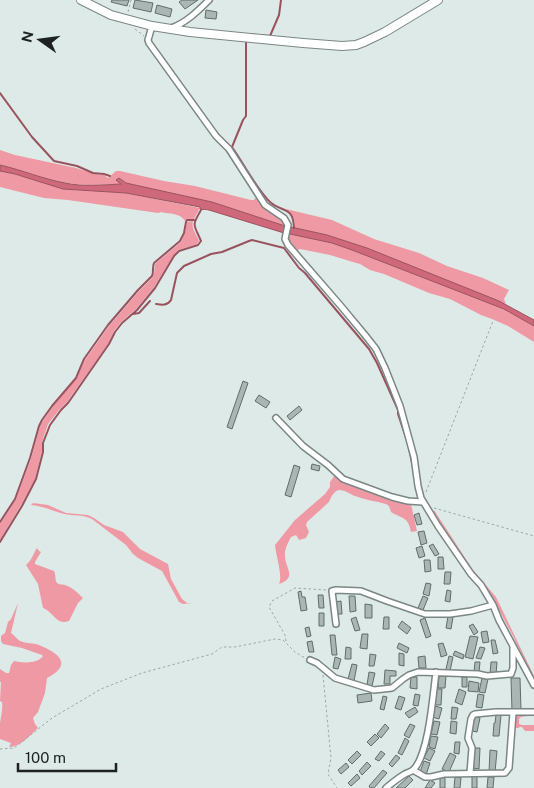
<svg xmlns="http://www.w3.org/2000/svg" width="534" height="788" viewBox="0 0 534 788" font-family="'Public Sans',sans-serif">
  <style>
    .green { fill: #ef99a5 }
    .water { fill: #ce687a; stroke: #99535f }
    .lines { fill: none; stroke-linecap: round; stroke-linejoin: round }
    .stream { stroke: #99535f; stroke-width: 2 }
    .building { fill: #a9b6b4; stroke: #616d6b }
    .street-casing { stroke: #7a8784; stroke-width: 8 }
    .secondary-casing { stroke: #7a8784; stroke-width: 10 }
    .path { stroke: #9da7a6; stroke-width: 1; stroke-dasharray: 2.5 2.5; stroke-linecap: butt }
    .street { stroke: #fff; stroke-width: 5 }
    .secondary { stroke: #fff; stroke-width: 8 }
  </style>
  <rect width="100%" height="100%" fill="#ddeae8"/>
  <path class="green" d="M0,150L15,155L76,168L95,174L104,175L108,178L116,171H120L164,181L195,186L251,200H254L256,197L262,206L283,221L285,226L212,202L126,183L119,178L122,184C103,185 85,186 67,183C45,180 23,170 0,165Z
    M0,171L15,174L63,189L126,193L200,208L194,219H187L185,221C181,213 169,214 161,212L158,213L68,200L44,198L0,187Z
    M286,209L332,220L374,239L419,253L447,266L483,278L509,290L504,299L506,304L367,248L327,235L294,228C296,219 292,214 286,209Z
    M193,221C191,229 197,235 199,241L197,244L178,250L173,256L154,287L136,309L121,322L114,331L108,344L67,402L60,409L48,424L42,442V451L35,479L21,505L0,540V524L16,499L31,459L40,426L43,421L53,406L77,378L85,360L109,326L139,291L153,277L154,274L155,264L181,242L185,233L187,222Z
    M290,234L332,243L352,250L504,309L534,326V342L508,326L492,319L481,315L450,299L429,293L384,274L370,270L360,264L353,262L330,255L300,249L296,251L290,244L288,239Z
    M335,475C350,486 366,491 383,497C392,500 401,503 411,504L417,531L411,532C408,516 402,519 391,512L389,506L386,504C376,501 365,500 355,496C350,494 345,490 339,490C334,491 331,497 329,502L307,522L306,525L309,532L306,538L299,540L296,535L291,537C288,543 284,550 285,557C286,569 297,578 279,584C283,576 276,556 275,545L295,520L325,494L330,487V482Z
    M33,503L48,505L66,513L88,515L94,518L104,525L123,532L140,549L168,564L171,579L182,599L187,603H192L183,604L179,602L162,571L138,558L133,554L126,545L92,519C83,514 73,516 64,514C52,511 44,506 31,505Z
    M434,510L473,570L496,597L534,676V680L513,636L492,597L472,570L434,514Z
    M37,548L39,551L41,552L35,562V564L54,571C56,575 55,581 57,583C59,585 63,584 65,585C73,588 78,593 83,598L78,603L69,621C56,626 54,612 43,608L38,584L26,565C32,560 33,554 37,548Z
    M18,603L11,633C14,635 17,639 20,641C25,643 31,643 36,644C55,651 76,663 47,678L45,693L38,712L33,718L35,724L38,728C30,735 21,747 9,747L11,743L0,739C0,734 0,728 0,723C1,716 3,709 2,702L0,701L1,682H0V669L6,673H9L11,665L14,661C23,663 37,664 43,656L42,655L22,648L3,644L1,641V636L5,633L8,622L11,619Z
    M534,713V715L521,717L519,719V724L522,725H534V731H525L522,727H520L518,728H514L515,714Z"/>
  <path class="water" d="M0,165C22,170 43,179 65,183C83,187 102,185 121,184L116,180L119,178L126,183L212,202L285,226L284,233L209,210C206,209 203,210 200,209V207L126,193L63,189L15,174L0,171Z
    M291,227L327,235L367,248L499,301L534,320V326L504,309L352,250L332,243L290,234Z"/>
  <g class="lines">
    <path class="stream" d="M246,34L270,36L279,15L281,0
      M246,40V116L243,120L232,147C244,164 256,188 270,202C282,213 293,205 294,228
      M0,93L32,137L54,161L77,166L93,173L104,174L110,176
      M156,304C162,305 167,306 171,300L177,273L184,266L211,254L222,252L249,241L252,240L284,248L299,268L305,273L369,349L377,363L398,410V414L408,444L414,472
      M133,314L139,313L150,301
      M0,522L15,499L30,458L39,426L42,420L52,406L76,378L84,359L108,325L138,290L152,276C154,272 152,267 154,263L180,241L184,233L186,222L187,220H194
      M0,542L22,506L36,479L43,452V443L50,425L61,410L68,403L109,344L115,332L122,323L137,310L155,288L174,256L179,251L198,245L201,241C194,224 191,227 201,210"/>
  </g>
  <path class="building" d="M112,0H129L127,6L111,2Z
    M135,0L153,3L151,12L133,8Z
    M182,0H198L185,9L179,2Z
    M157,5L172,9L170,17L155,13Z
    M206,10L217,12L216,19L205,18Z
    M243,381L248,383L232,429L227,427Z
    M259,395L270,402L266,408L255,401Z
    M299,406L302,410L290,420L287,416Z
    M312,464L320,466L319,471L311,469Z
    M294,465L300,467L291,497L285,495Z
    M419,513L422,524L417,525L414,515Z
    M424,531L427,543L421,545L418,532Z
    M433,544L439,554L435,556L429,546Z
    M422,546L425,556L419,558L416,548Z
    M438,557H443L444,569H438Z
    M424,560H430L431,571L425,572Z
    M445,572H451L450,584H444Z
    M426,583L431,584L429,596L423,594Z
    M447,590L451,591L450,602L445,601Z
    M301,591L302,597H305L307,610L301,611L298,592Z
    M318,595H323L324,608H319Z
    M349,596H355L356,611L350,612Z
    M423,596L428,598L423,610L418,608Z
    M341,601L342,614H336L335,602Z
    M365,604L372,605V618H365Z
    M319,613H324V626H319Z
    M448,616L453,617L451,629L446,628Z
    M356,617L360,630L355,631L351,619Z
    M384,617H389V629H383Z
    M425,618L431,636L426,638L420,620Z
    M402,621L411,628L407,634L398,627Z
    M473,624L478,632L474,635L469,626Z
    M309,627L311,636L307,637L305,628Z
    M487,631L489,642L483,643L481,632Z
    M362,634H368L367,649L360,648Z
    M330,635H335L337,655H332Z
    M470,636L478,637L473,659L465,657Z
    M491,640H495L498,653L493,654Z
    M312,641L314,652H309L307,642Z
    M399,643L409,648L407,653L397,648Z
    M443,643L447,655L441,657L438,644Z
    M346,647L351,648V659H345Z
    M480,647L485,648L481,659L476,658Z
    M455,651L464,655L463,659L453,655Z
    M399,653L404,654V666L399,665Z
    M370,654L376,655L374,666H369Z
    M425,656L426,668H419L418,657Z
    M449,656L453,657L450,671L446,669Z
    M335,657L341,659L338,669L333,668Z
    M475,662H480L479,672H474Z
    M491,662H497L496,675L490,674Z
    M352,664L357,665L354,681L348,679Z
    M385,670L396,671V676H390V684H384Z
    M369,672L375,673L372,686L367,685Z
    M439,676H446L445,688H438Z
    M411,677H417V689L410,688Z
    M462,677H467V687H462Z
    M482,678L488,679L485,693L479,692Z
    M511,678H520L521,711H512Z
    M469,681L479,683L478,692L468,691Z
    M436,689H442L441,705H435Z
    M459,689L466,692L462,705L455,702Z
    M371,693L372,701L358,703L357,695Z
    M415,694L420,695L418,706L413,705Z
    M478,694L484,695L482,708L476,707Z
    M383,696L387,697L384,710L380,709Z
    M399,696L405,698L401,710L395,708Z
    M435,706L442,708L439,719L432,717Z
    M415,707L418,712L409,718L405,713Z
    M452,707L458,708L456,719H451Z
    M496,715H501L499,736H493L494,723H495Z
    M475,716L480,718L477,732L472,731Z
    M434,721L440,722L437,735L431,734Z
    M451,721L457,722L456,734L450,733Z
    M385,724L389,728L381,738L377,734Z
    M410,724L415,726L409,738L404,735Z
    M375,734L379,738L371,746L367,742Z
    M431,736L438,737L435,749L429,747Z
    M405,738L409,741L402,755L398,753Z
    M455,742H460L459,754L454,753Z
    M429,748L435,751L430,761L424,758Z
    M474,748H480L479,769L473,768Z
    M490,750L497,751L495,772H489Z
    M357,751L361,755L352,764L348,760Z
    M381,751L385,754L379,761L375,759Z
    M450,753L456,756L449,772L442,769Z
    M396,755L400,758L392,767L389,764Z
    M424,761L430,763L426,775L420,772Z
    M367,762L371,766L362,775L359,771Z
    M346,763L349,767L341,774L338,770Z
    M383,770L387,773L374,788H370L369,786Z
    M357,774L360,778L351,786L348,783Z
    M409,776L413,780L405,788H396Z
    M472,776H477V788H472Z
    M440,777H445V788H440Z
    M455,777L461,778L460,788H454Z
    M488,777H494L493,788H487Z
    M430,780L435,783L431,788H425Z"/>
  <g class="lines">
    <g class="street-casing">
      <path id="street" d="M152,26L148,40L149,43L216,136L229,149L265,205L284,218L288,225L285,239L288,245L340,305L365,335L376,349L385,368L400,406L414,457L418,486L421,498L438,526L471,574L481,585L493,605L499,620L534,685
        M171,28C186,23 198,11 209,0
        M276,418L303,446L328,465L343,479L392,497L408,501L423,502
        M336,624L332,591L336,590L361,591L387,601L425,614H450L471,611L493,605
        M310,660L317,663L335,678L374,690L392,688L403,679L409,675L418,672L478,674L487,676L511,674L513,668V646
        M413,770L425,777H431L444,774L505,773L509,768L513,713
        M470,773L472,748L468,738L471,719L473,715L475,714L496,712H534
        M386,788C392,783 398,778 405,774C408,772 412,772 414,769C429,753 433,694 436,672"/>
    </g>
    <g class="secondary-casing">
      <path id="secondary" d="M81,0L111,15L152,26L190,32L303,43L342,46L356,45L364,42L385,32L438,0"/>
    </g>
    <path class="path" d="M128,12L131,0
      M135,29L144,36
      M426,492L493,321
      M434,508L534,536
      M286,641L285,635L269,607L272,601L295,588L326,590
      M323,675L331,758L328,774L337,788
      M0,749L14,748L18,745L52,718L101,689L142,673L212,654L222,647H235L275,639L283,640L295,652L305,658"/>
    <use href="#street" class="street"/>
    <use href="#secondary" class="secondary"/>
  </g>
  <g transform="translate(40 40) rotate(284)" stroke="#ddeae8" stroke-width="4" paint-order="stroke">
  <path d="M0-4L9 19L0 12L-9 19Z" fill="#1d2221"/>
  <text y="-8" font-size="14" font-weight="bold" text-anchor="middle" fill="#1d2221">N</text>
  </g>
  <path d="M18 763v8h98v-8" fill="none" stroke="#1d2221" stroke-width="2.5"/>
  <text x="25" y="763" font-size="15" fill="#1d2221" stroke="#ddeae8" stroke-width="4" paint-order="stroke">100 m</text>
</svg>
